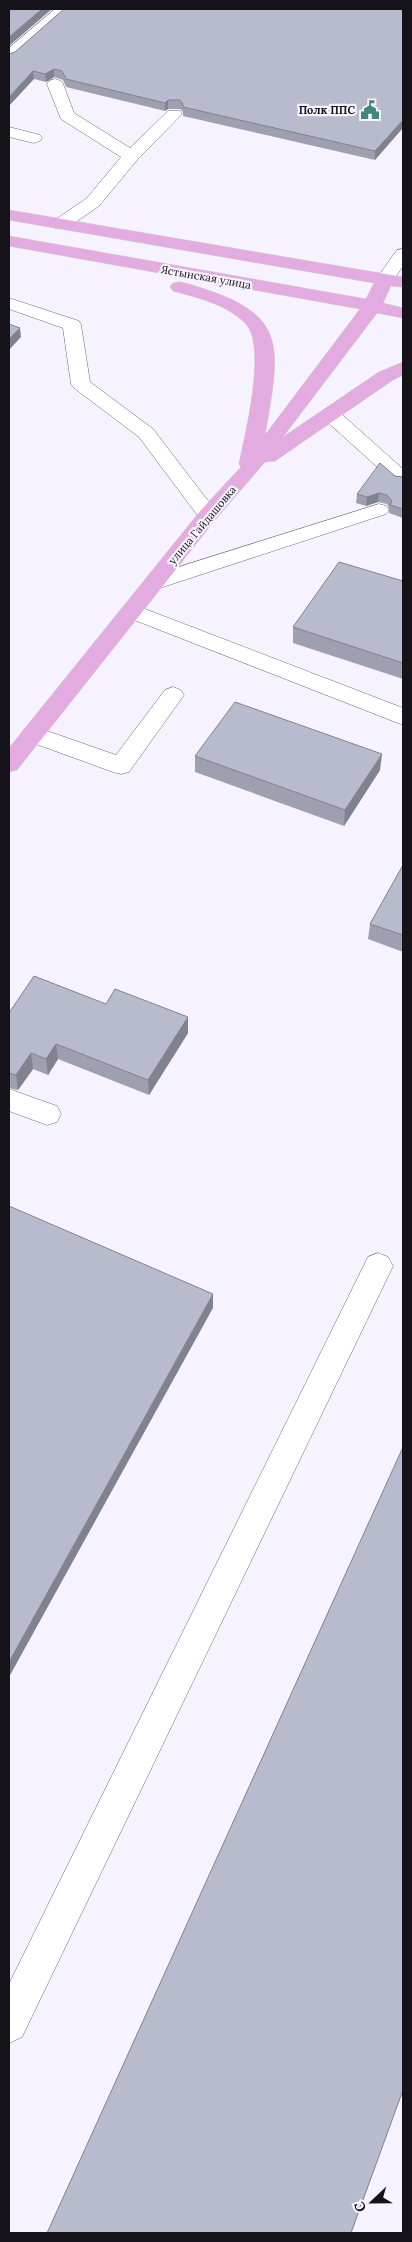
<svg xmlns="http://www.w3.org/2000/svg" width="412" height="2242" viewBox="0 0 412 2242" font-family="Lora,serif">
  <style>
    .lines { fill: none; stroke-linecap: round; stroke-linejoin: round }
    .minor-casing { stroke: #6d6576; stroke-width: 1 }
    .major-casing { stroke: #d5d4d6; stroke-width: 1 }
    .minor { fill: #fff; fill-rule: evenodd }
    .major { fill: #e3ace0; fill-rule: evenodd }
    .wall { fill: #9ea0b1 }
    .shaded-wall { fill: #818290 }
    .building { fill: #b8bace; stroke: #818290 }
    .labels { text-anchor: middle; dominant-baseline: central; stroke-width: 4.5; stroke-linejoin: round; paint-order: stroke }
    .far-poi-label { font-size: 11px; font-weight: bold; fill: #151219; stroke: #f7f3fe; text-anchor: end }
    .far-street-label { font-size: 11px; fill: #151219; stroke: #f7f3fe }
  </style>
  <rect width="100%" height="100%" fill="#f7f3fe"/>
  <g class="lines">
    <g class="minor-casing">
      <path id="minor" d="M55,9H71L14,59L9,61V48Z
        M55,79L61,81L63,84L74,113L130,148L168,111H180L182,114L137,160L99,206L67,228H55L52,224L55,220L87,198L121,157L61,119L47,84L49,81Z
        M9,127L40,135L42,138L40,141L34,143L9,137Z
        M403,249V266L391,283L385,284L379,283L376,279L379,275L397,250Z
        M9,298L79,321L81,325L90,382L153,429L215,510L218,515L215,520L208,521L201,520L139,437L74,388L71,384L63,328L9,309Z
        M330,408L337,410L403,469V485L395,483L323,418L320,414L323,410Z
        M379,504L386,506L389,510L386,514L163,587L155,589L147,587L144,582L147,577Z
        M132,604L403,708V725L124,616L121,611L124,606Z
        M173,687L181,690L184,695L129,772L121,774L113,772L25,740L21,734L25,728L33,726L116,755L165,690Z
        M9,1089L57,1106L61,1114L57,1122L47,1125L9,1111Z
        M378,1253L388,1257L393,1266L22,2037L9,2043V1984L368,1257Z"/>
    </g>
    <g class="major-casing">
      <path id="major" d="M9,210L403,277V287L391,286L383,303L403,308V318L377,313L283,437L379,372L403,362V375L393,380L275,461L265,462L215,520L17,770L9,772V748L201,510L241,467L239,464C245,435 267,347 246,324C227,304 198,298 173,291L170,287L173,283L179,282L185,283C287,312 282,339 265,435L360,309L9,246V236L366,299L374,283L9,220Z"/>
    </g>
    <use href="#minor" class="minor"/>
    <use href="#major" class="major"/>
  </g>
  <path class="wall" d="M403,9L375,160L183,116V112L180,109H168L165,111L66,87L63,80L54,77L46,82L34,79L9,54Z
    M395,476L403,477V518L389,513V508L387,504L378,502L366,506L356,503L357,494Z
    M403,581V679L293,643V627Z
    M195,756L380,770L344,826L195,772Z
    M403,865V952L368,939L370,924Z
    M106,1004L188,1033L149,1095L58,1059L48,1075L33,1069L18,1090L9,1088V1013Z"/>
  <path class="shaded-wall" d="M42,9H52L9,46V37Z
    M54,69V77L46,82L45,74Z
    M33,71L34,79L9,106V97Z
    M168,100V109L165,111V103Z
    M403,120V128L375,160V151Z
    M20,328L21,337L9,350V339Z
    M379,493L378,502L366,506L367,497Z
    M382,754L380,770L344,826L345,810Z
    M188,1017V1033L149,1095L148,1080Z
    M56,1044L58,1059L48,1075L46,1059Z
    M31,1053L33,1069L18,1090L16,1075Z
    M213,1294V1308L9,1677V1662Z"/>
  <path class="building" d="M9,9H42L9,37Z
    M64,9H403V120L375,151L183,107V104L180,100H168L165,103L66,79L62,71L54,69L45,74L33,71L9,97V54L15,52Z
    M9,324L20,328L9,339Z
    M380,463L395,476L403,477V509L390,505L392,501L387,495L379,493L367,497L357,494Z
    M339,562L403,581V663L293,627Z
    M235,702L382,754L345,810L195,756Z
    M403,865V935L370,924Z
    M34,976L106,1004L115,989L188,1017L148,1080L56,1044L46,1059L31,1053L16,1075L9,1073V1013Z
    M9,1206L213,1294L9,1662Z
    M403,1447V2090L351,2233H47Z"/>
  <defs>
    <g id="civic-bare" transform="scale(1.5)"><path d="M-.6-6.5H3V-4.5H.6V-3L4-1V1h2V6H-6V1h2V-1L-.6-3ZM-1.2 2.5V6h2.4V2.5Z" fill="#41877e" stroke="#f7f3fe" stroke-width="2.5" paint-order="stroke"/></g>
  </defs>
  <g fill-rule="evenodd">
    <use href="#civic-bare" x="370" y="110"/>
  </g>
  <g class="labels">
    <g class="far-poi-label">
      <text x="355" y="110">Полк ППС</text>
    </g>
    <g class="far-street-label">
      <text transform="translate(206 277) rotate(10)">Ястынская улица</text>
      <text transform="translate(202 525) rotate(-50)">улица Гайдашовка</text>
    </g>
  </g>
  <rect width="412" height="2242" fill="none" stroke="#151219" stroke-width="20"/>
  <g transform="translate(372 2202) rotate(248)" stroke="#f7f3fe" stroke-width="4" paint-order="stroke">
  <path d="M0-4L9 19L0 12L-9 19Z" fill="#151219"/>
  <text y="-8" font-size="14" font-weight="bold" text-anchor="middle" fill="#151219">С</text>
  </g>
</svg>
